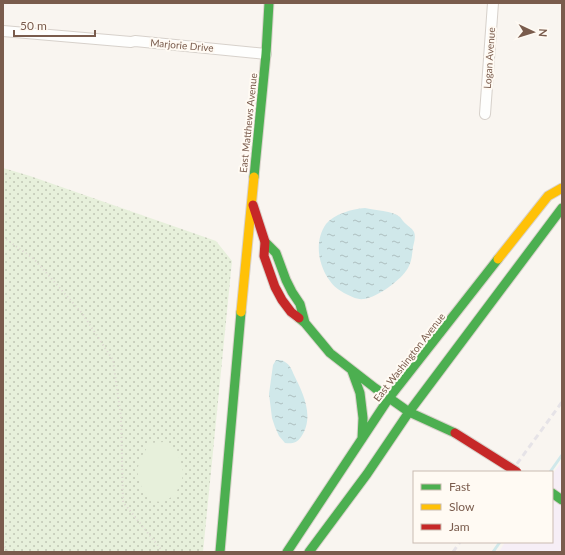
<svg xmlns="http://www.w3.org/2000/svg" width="565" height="555" viewBox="0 0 565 555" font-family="Lato,sans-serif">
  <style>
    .education { fill: #f6eef6 }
    .grass { fill: url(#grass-dots) }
    .pitch { fill: #e7f0db }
    .water { fill: url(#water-ripples) }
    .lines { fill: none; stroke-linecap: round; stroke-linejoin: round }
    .stream { stroke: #d0e8ea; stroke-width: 3 }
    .street-casing { stroke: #d7d1cb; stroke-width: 12 }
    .fast-casing { stroke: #d9d2cb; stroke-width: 11 }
    .slow-casing { stroke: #d9d2cb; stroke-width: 11 }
    .jam-casing { stroke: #d9d2cb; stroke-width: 11 }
    .path { stroke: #dcd5d0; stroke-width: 2; stroke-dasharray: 1 3; stroke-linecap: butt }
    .street { stroke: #fefefd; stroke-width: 10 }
    .fast { stroke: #4caf50; stroke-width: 9 }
    .slow { stroke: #ffc107; stroke-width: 9 }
    .jam { stroke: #c62828; stroke-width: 9 }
    .rail { stroke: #e6e3e7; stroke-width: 3; stroke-dasharray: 6 4; stroke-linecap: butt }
    .jam-bridge-casing { stroke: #d9d2cb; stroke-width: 11; stroke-linecap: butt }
    .jam-bridge { stroke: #c62828; stroke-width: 9 }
    .labels { text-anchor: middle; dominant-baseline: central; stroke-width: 4; stroke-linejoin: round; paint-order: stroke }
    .street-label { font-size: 10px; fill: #7a5c4d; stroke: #fffaf3 }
  </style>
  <defs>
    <pattern id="grass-dots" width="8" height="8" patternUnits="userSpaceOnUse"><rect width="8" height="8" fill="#e7f0db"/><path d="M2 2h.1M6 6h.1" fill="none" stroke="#c0c6b4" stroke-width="1.8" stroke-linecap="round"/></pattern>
    <pattern id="water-ripples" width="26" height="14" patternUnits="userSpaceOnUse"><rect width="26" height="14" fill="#d0e8ea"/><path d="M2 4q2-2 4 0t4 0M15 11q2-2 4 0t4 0" fill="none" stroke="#aebfc0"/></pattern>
  </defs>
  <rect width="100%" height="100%" fill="#f9f5f0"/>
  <path class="education" d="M562,461V552H499L505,542H552V475Z"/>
  <path class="grass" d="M3,168L30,176L216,241L232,261L203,552H3Z"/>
  <path class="pitch" d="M164,442L177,451L183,471L182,480L175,495L163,502L151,501L142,489L137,471L140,459L150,443Z"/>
  <path class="water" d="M365,208C374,210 393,211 400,217C402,219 403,222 406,224C409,227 412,228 414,232C416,237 414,242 413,247C412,254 412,261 408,268C401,280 378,297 364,299C357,300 350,296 344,293C339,290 333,286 330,281C318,265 314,241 326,224C334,214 352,209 365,208Z
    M276,360C279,360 283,360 285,362C290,365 292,370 294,375C303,393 315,417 301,437C297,443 292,444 285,443L279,436L275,427L272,418L269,394L273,365Z"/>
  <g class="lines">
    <path class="stream" d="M550,472L562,455
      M493,552L500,542"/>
    <g class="street-casing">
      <path id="street" d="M3,31L131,42L135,41L266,54
        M485,114L493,3"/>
    </g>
    <g class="fast-casing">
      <path id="fast" d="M254,177L266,54L269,3
        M265,242L276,253L286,280L292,292L300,304L305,323
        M299,318L305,323L330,353L375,388L409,412L455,433
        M352,371L360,393L363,418L362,439
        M552,493L562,500
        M220,552L241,312
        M287,552L389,398L498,259
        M309,552L367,474L409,412L562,208"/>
    </g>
    <g class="slow-casing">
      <path id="slow" d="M498,259L548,196L562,188
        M241,312L254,177"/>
    </g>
    <g class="jam-casing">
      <path id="jam" d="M253,205L265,242L264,256L275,287L282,300L291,312L299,318"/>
    </g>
    <path class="path" d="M3,237L34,259L82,313L113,360L121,417L123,502L163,552
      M3,543L8,552"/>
    <use href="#street" class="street"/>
    <use href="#fast" class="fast"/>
    <use href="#slow" class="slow"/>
    <use href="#jam" class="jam"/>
    <path class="rail" d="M511,472L562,402
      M453,552L460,542"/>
    <g class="jam-bridge-casing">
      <path id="jam-bridge" d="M455,433L517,472"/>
    </g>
    <use href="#jam-bridge" class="jam-bridge"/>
  </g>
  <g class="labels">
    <g class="street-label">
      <text transform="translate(182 45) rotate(5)">Marjorie Drive</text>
      <text transform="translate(489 58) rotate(-86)">Logan Avenue</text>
      <text transform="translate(248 123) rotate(-84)">East Matthews Avenue</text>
      <text transform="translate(409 357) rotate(-52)">East Washington Avenue</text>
    </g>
  </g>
  <rect width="565" height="555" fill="none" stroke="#7a5c4d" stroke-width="8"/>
  <rect x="413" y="471" width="140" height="72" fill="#fffaf3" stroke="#cabbb1"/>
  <rect x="421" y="484" width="20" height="6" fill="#4caf50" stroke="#cabbb1"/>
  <text x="449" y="491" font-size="12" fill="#7a5c4d">Fast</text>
  <rect x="421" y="504" width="20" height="6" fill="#ffc107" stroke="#cabbb1"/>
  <text x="449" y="511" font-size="12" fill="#7a5c4d">Slow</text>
  <rect x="421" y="524" width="20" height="6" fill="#c62828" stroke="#cabbb1"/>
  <text x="449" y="531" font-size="12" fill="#7a5c4d">Jam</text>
  <g transform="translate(533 32) rotate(94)" stroke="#fffaf3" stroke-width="3" paint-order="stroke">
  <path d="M0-3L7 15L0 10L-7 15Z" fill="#7a5c4d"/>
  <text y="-6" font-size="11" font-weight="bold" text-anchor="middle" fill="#7a5c4d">N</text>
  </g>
  <path d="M14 30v6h81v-6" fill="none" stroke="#7a5c4d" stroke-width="2"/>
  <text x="20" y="30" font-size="12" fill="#7a5c4d" stroke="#fffaf3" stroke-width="3" paint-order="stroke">50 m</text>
</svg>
